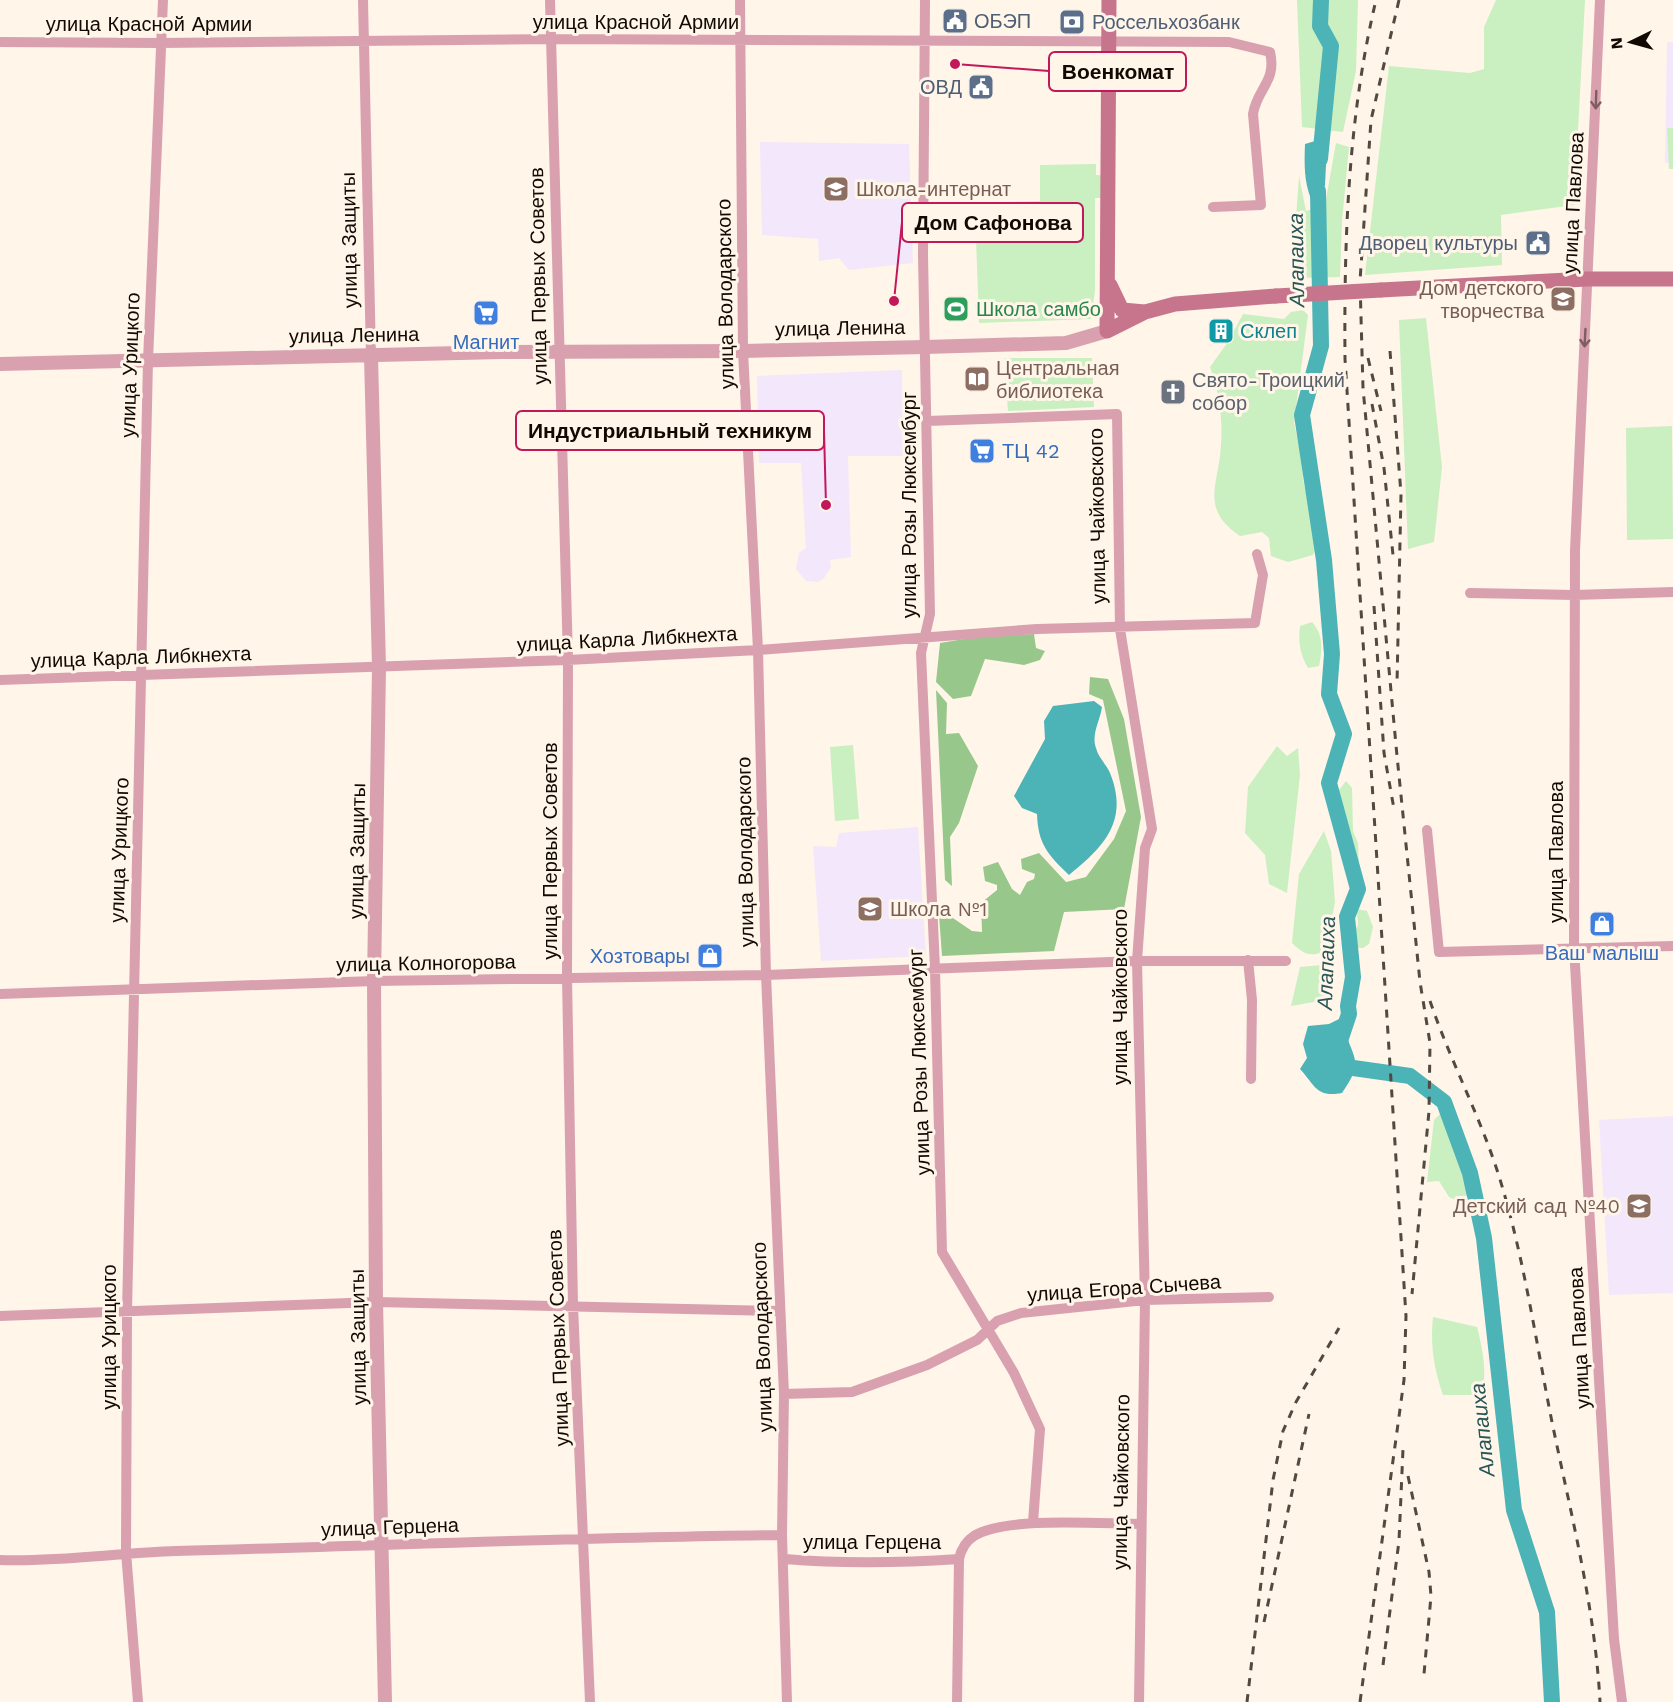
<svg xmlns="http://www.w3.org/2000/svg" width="1673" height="1702" viewBox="0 0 1673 1702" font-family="'Work Sans',sans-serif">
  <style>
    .education { fill: #f3e7fc }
    .green { fill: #caefc1 }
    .forest { fill: #98c78c }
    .water { fill: #4cb3b6 }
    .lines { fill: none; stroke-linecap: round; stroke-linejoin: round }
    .river { stroke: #4cb3b6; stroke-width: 16 }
    .minor { stroke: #d9a1af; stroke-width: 10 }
    .tertiary { stroke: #d9a1af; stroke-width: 14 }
    .secondary { stroke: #c7758c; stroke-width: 15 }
    .rail { stroke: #524a40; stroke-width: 3; stroke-dasharray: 8 8; stroke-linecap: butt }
    .secondary-bridge { stroke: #c7758c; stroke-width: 15 }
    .oneway { stroke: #7f5d61 }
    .labels { text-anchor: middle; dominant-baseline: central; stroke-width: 6; stroke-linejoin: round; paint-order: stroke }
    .service-label { font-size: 20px; fill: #4e5e75; stroke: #fff5e8; text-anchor: start }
    .street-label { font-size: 20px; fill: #120a02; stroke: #fff5e8 }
    .education-label { font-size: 20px; fill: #785e54; stroke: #fff5e8; text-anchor: start }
    .leisure-label { font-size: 20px; fill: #27864d; stroke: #fff5e8; text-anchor: start }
    .culture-label { font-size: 20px; fill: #0d838f; stroke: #fff5e8; text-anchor: start }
    .shop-label { font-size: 20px; fill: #366cbe; stroke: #fff5e8 }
    .worship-label { font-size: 20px; fill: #5b616d; stroke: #fff5e8; text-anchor: start }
    .water-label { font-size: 21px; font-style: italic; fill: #285557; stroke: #fff5e8 }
    .leader { fill: none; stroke: #c2185b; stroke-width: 2 }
    .callout-dot { fill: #c2185b; stroke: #fff5e8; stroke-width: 2 }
    .callout { fill: #fff5e8; stroke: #c2185b; stroke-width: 2 }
    .callout-label { font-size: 21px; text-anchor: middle; font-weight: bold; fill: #120a02 }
  </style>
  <rect width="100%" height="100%" fill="#fff5e8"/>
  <path class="education" d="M1667,42H1673V163H1665Z
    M760,142L909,144L913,263L849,270L839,258L819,261L818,239L762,235Z
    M902,370L903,456H848L851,557L830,560L831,567L824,578L818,582L806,581L796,569L799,553L806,548L801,463H759L757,376Z
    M918,827L926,956L821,961L813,846L836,847L839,833Z
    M1673,1116V1293L1609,1295L1599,1120Z"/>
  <path class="green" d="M1297,0H1358L1356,71L1343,132L1302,127Z
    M1496,0H1585L1574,205L1501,215L1502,265L1365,275L1389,66L1470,73L1484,69V27Z
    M1667,128H1673V169H1669Z
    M1336,143L1349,147L1342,221L1340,277L1298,278L1295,232L1299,176L1306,211L1325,205Z
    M1096,164V175H1102V198H1095V291L1091,319L979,323L976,238L1007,237L1006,202L1040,201V165Z
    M1303,310L1308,315L1294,423L1302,459L1303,480L1318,544L1313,555L1288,562L1271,556L1269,538L1262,532L1240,536C1199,508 1219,485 1221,445C1223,419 1219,391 1210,367L1228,342L1243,314L1284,319L1291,312Z
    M1426,318L1442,467L1434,542L1408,549L1399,320Z
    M1004,358H1092L1094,407L1008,411Z
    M1672,426L1673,539L1627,540L1626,428Z
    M1312,622C1324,635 1322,650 1319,666L1308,668C1300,654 1298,642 1300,626Z
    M853,745L859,819L835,821L830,747Z
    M1277,746L1287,756L1298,748L1300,775L1287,893L1269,884L1265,855L1245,833L1248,787Z
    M1346,781L1352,788L1353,831L1358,843L1359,868L1346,867L1336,815L1331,801Z
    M1324,831L1331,851L1335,902L1331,923L1334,949C1314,955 1308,959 1292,943L1299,874Z
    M1357,909L1367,911L1373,927L1369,944L1363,948L1351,947L1349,943L1358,925Z
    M1333,964L1330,999L1291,1006L1300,967Z
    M1442,1112L1459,1152L1467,1194L1460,1202L1449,1197L1439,1181L1427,1182L1434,1120Z
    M1433,1317L1477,1327C1483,1350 1487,1372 1482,1395H1443C1434,1369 1430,1345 1433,1317Z"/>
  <path class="forest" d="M1034,634L1036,648L1045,651L1040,660L1024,665L985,659L971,696L953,699L936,682L940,643L976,637Z
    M1090,677L1108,679L1124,719L1141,817L1124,909L1064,912L1054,951L942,956L939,915L947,914L972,931L982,932L981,903L997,890V885L985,881L983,867L998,862L1012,889L1020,895L1027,882L1034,879L1035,874L1022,869L1021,859L1039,853L1066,882L1086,877L1114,839L1126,811L1103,700L1089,694Z
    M936,690L947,703L946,734L959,733L978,766L959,823L950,837L952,886L945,880Z"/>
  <path class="water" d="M1322,139L1327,145L1325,185L1317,211C1304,189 1304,169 1305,144Z
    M1094,701L1102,707C1100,721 1091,734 1096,748C1098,757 1106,764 1110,773C1129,820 1105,846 1069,875C1048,855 1038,844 1037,814L1022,808L1014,796L1045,739L1044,721L1053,706Z
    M1349,1014C1339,1037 1357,1050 1355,1066C1354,1076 1347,1085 1342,1093C1316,1098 1315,1085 1300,1069L1307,1058L1303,1044L1308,1026L1329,1024Z"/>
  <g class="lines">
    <path class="river" d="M1320,159L1331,46L1320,26L1321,0
      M1318,191L1321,346L1302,415L1324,560L1332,654L1329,694L1344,734L1329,783L1358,889L1347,917L1353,977L1348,1006L1349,1014L1332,1065L1410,1076L1444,1102L1470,1173L1484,1238L1514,1510L1547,1612L1552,1702"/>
    <path class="minor" d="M363,0L371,356
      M550,0L568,660L567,977L573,1305L590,1702
      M740,0L743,351L758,650L766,975L784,1394L782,1535L787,1702
      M925,0L923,255L930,614L921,653L935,969L942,1252L1014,1373L1040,1429L1033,1522
      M1600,0L1575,551L1574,947L1614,1639L1622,1702
      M0,42L160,43L551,39L1229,42L1270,52C1277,82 1257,88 1253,114L1261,205L1213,207
      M927,421L1117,414L1120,629L1152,829L1145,848L1137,961L1145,1300L1139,1702
      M1470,593L1574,595L1673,592
      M0,680L568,660L758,650L1037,629L1255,623L1263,575L1257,554
      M1427,830L1439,952L1673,946
      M1248,960L1252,1000L1251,1079
      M0,994L374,981L766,975L1137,961H1286
      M0,1316L376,1302L779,1311
      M784,1394L852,1392L927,1365L977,1340L997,1321L1021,1313L1145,1300L1269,1297
      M785,1559C844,1564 899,1563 959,1559
      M0,1560C59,1562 117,1553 176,1551C378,1546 580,1537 782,1535
      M138,1702L126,1552L127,1312L148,361L163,0
      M957,1702L959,1559C961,1550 966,1541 974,1536C1005,1516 1102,1524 1141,1524"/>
    <path class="tertiary" d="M371,356L379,667L374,981L376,1302L385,1702
      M0,364L501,352L743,351L925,347L1066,343L1107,331"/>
    <path class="secondary" d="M1109,0L1107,331L1145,312L1175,304L1276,296
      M1110,285L1122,310L1145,312
      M1381,290L1587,279H1673"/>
    <path class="rail" d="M1399,0L1371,120L1360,281L1363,388L1397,756L1420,982L1430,1043L1429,1111L1412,1294
      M1390,351L1401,494L1397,684
      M1368,358L1381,411
      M1372,404L1384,468L1393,555
      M1374,606L1384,753L1394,809
      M1430,1001C1450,1060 1479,1114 1498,1173C1523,1252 1535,1336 1551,1417C1570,1511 1595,1606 1600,1702
      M1408,1476L1429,1572L1431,1596L1424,1674
      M1264,1622L1309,1414
      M1383,1665L1399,1541L1403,1449
      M1247,1702L1273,1480L1283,1431L1296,1402L1339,1328
      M1360,1702L1404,1380L1406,1316L1345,359C1344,238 1348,118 1376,0"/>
    <path class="secondary-bridge" d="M1276,296L1381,290"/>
  </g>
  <defs><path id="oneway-shaft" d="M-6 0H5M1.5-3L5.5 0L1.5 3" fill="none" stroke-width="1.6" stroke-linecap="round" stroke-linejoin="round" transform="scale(1.5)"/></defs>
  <g class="oneway">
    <use href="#oneway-shaft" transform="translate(1596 100) rotate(92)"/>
    <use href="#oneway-shaft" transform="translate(1585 338) rotate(93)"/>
  </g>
  <defs>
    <g id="civic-square" transform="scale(1.35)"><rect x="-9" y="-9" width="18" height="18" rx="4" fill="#5c6f8a" stroke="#fff5e8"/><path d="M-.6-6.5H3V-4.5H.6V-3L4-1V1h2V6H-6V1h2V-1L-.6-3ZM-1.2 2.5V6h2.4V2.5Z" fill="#fff"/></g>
    <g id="bank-square" transform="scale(1.35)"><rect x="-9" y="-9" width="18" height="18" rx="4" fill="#5c6f8a" stroke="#fff5e8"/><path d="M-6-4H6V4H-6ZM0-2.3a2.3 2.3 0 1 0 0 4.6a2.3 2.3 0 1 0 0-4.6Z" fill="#fff"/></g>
    <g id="school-square" transform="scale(1.35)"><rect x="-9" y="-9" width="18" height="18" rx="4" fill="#8d6e63" stroke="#fff5e8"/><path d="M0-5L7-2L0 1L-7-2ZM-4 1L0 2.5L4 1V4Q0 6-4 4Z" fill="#fff"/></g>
    <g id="stadium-square" transform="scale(1.35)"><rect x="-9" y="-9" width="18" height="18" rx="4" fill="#2e9e5b" stroke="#fff5e8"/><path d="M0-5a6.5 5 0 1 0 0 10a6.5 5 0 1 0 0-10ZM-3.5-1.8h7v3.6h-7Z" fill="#fff"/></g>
    <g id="supermarket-square" transform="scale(1.35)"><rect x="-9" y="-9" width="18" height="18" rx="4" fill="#3f7fe0" stroke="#fff5e8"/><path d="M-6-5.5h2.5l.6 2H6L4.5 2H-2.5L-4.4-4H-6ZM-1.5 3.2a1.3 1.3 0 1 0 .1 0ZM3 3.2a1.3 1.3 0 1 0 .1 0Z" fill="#fff"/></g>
    <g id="building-square" transform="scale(1.35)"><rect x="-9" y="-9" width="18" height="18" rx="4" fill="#0f9aa8" stroke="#fff5e8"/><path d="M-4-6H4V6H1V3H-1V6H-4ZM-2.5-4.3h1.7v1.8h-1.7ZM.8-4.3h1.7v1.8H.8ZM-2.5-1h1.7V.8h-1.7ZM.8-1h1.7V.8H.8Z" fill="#fff"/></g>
    <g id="library-square" transform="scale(1.35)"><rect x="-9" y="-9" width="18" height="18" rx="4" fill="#8d6e63" stroke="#fff5e8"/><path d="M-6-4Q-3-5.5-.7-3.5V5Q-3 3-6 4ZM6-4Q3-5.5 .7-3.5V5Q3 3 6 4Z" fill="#fff"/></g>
    <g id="church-square" transform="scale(1.35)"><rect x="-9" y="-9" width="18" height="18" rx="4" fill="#6b7280" stroke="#fff5e8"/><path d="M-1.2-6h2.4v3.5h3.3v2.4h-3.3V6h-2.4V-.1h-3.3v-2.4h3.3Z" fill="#fff"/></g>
    <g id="shop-square" transform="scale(1.35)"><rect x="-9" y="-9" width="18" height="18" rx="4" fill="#3f7fe0" stroke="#fff5e8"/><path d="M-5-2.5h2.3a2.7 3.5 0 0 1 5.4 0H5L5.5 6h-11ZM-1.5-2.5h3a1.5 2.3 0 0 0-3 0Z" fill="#fff"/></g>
  </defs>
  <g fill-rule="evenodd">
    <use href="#civic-square" x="955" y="21"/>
    <use href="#bank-square" x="1072" y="22"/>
    <use href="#civic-square" x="981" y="87"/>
    <use href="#school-square" x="836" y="189"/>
    <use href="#civic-square" x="1538" y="243"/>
    <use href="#school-square" x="1563" y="299"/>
    <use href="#stadium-square" x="956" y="309"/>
    <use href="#supermarket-square" x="486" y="313"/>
    <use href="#building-square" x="1221" y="331"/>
    <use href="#library-square" x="977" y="379"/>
    <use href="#church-square" x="1173" y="392"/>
    <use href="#supermarket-square" x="982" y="451"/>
    <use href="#school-square" x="870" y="909"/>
    <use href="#shop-square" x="1602" y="924"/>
    <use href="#shop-square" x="710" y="956"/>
    <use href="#school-square" x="1639" y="1206"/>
  </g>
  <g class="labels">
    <g class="service-label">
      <text x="974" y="21">ОБЭП</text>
      <text x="1092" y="22">Россельхозбанк</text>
      <text x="962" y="87" text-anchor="end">ОВД</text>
      <text x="1518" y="243" text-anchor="end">Дворец культуры</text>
    </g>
    <g class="street-label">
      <text x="636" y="22">улица Красной Армии</text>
      <text x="149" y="24">улица Красной Армии</text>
      <text transform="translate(1573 203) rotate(-87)">улица Павлова</text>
      <text transform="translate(349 240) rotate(-91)">улица Защиты</text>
      <text transform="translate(538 276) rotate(-91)">улица Первых Советов</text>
      <text transform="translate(725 294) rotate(-91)">улица Володарского</text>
      <text transform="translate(840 328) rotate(-1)">улица Ленина</text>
      <text transform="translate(354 335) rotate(-1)">улица Ленина</text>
      <text transform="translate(130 365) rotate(-88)">улица Урицкого</text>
      <text transform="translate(909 505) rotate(-90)">улица Розы Люксембург</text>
      <text transform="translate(1097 516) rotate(-91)">улица Чайковского</text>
      <text transform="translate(627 639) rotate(-3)">улица Карла Либкнехта</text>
      <text transform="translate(141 657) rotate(-2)">улица Карла Либкнехта</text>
      <text transform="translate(119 850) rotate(-88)">улица Урицкого</text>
      <text transform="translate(357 851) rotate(-89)">улица Защиты</text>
      <text transform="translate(550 851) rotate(-90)">улица Первых Советов</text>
      <text transform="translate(745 852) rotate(-91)">улица Володарского</text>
      <text transform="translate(1556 852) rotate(-90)">улица Павлова</text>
      <text transform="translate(426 963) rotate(-1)">улица Колногорова</text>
      <text transform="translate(1120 997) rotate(-90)">улица Чайковского</text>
      <text transform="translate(919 1062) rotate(-92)">улица Розы Люксембург</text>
      <text transform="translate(1124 1288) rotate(-4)">улица Егора Сычева</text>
      <text transform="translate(109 1337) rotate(-90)">улица Урицкого</text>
      <text transform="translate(358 1337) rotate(-91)">улица Защиты</text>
      <text transform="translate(762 1337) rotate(-92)">улица Володарского</text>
      <text transform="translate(558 1338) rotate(-92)">улица Первых Советов</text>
      <text transform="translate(1579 1338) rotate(-93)">улица Павлова</text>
      <text transform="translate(1121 1482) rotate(-89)">улица Чайковского</text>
      <text transform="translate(390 1527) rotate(-2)">улица Герцена</text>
      <text x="872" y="1542">улица Герцена</text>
    </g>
    <g class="education-label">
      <text x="856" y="189">Школа-интернат</text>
      <text x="1544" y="288" text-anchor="end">Дом детского<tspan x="1544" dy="23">творчества</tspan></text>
      <text x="996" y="368">Центральная<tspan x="996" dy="23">библиотека</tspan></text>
      <text x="890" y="909">Школа №1</text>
      <text x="1620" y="1206" text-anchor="end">Детский сад №40</text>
    </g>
    <g class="leisure-label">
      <text x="976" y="309">Школа самбо</text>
    </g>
    <g class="culture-label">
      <text x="1240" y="331">Склеп</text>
    </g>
    <g class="shop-label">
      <text x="486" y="342">Магнит</text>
      <text x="1002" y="451" text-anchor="start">ТЦ 42</text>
      <text x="1602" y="953">Ваш малыш</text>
      <text x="690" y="956" text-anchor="end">Хозтовары</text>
    </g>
    <g class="worship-label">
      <text x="1192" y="380">Свято-Троицкий<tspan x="1192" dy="23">собор</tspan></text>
    </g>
    <g class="water-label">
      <text transform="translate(1296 260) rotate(-91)">Алапаиха</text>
      <text transform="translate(1326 963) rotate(-88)">Алапаиха</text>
      <text transform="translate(1482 1430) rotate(-96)">Алапаиха</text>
    </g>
  </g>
  <path class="leader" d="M955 64L1049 71M894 301L902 222M826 505L824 431"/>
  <g class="callout-dot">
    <circle cx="955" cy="64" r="6"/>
    <circle cx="894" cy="301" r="6"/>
    <circle cx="826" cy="505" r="6"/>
  </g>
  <g class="callout">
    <rect x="1049" y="52" width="137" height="39" rx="6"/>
    <rect x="902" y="203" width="181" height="39" rx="6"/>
    <rect x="516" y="411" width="308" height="39" rx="6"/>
  </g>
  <g class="callout-label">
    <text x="1118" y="79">Военкомат</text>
    <text x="993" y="230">Дом Сафонова</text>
    <text x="670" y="438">Индустриальный техникум</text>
  </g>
  <g transform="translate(1631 42) rotate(265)" stroke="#fff5e8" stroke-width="4.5" paint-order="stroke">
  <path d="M0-4.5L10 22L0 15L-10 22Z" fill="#120a02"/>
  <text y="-9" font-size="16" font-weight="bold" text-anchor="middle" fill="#120a02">N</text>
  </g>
</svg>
